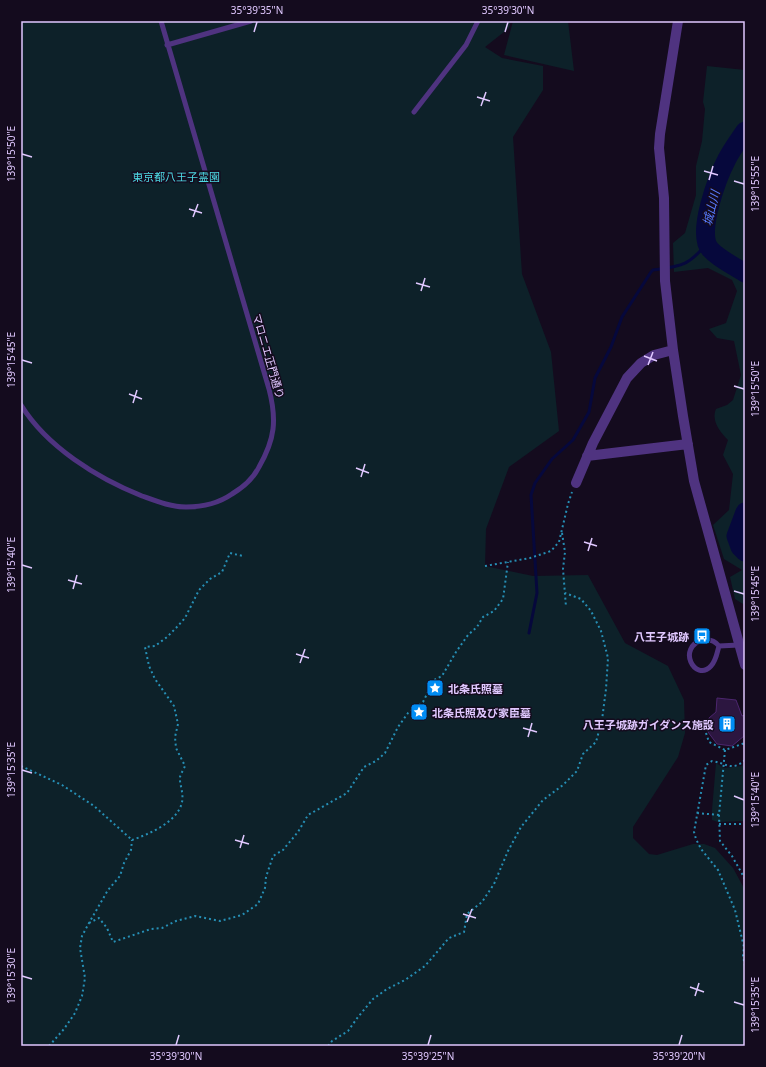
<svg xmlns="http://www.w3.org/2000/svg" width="766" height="1067" viewBox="0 0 766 1067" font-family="'Noto Sans','Noto Sans JP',sans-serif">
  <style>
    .green { fill: #0d2129 }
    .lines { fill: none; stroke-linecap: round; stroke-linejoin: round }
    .stream { stroke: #06083c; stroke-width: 3 }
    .river { stroke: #06083c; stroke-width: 19 }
    .building { fill: #2c1640; stroke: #4c266e }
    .path { stroke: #268fb5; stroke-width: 2; stroke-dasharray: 2 3; stroke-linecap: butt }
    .lane { stroke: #4f3380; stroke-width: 5 }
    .street { stroke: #4f3380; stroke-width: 10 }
    .ticks { fill: none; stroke: #e0c8ff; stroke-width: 1.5 }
    .labels { text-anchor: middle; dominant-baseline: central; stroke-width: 3; stroke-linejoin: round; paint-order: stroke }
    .park-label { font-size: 11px; fill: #4edae5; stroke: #140b1e }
    .street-label { font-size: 11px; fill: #e0c8ff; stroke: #140b1e }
    .poi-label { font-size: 11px; font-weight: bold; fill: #e0c8ff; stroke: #140b1e; text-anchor: end }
    .water-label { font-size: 12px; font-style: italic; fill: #567aff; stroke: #140b1e }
    .neatline { fill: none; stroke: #e0c8ff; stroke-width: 1.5 }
    .ticks-label { font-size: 10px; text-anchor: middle; fill: #e0c8ff }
  </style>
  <rect width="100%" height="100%" fill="#140b1e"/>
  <path class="green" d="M21,21H511L509,28L485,47L502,58L543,66V90L513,137L522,274L551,352L559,431L509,467L486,529L485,566L533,576L588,575L625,643L668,666L684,700L685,733L678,757L633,827V838L649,854L657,855L693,844H704L715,848L733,868L745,890V1046H21Z
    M513,21H568L574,71L504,55Z
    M707,66L745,70V603L743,604L735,599L730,577L742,570L724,559L713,525L729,510L733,474L723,455L728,440C720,432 711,421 716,409L727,405L733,400L741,375L734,341L717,338L709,329L726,323L737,291L732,280L708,268L674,272L673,243L685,233L696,195V166L702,141L705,109L703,102Z
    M745,762V821L718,822L712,820V810L716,763L724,768L742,766Z"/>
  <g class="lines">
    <path class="stream" d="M529,633L537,593L531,495L535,483L552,459L573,440L589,412L595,378L611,347L622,317L651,272L653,270C681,266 689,266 707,243"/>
    <path class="river" d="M745,131C739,140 732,149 727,159C718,176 696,233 710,249C719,259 734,266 745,273
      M745,512L736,536L740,547L745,552"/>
  </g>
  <path class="building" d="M717,698L736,700L742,716L745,715L744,736L732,746L717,744L708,732L709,718L716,712Z"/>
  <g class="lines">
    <path class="path" d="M562,533L565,552L563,569L566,607
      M485,566L530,558L551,551L559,542L568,504L572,492
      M706,733L709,742L725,750L745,743
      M725,750L719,815L720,841L732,856L745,879
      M745,760C732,772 726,763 712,761L706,765L694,832L696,839L701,849L718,870L735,910L744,947L743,956L745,966
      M21,766L62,785L94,806L132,840
      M697,813L719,815
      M719,824H743
      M132,840C149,834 178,822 182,802C184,793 179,783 180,777C181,773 184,769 185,766L176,748L175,737L178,724L174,706L155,679L149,666L145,647L155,646L167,637L176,628L185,618L199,590L210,579L222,572L230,553L243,556
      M89,923L99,918L107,928L113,942L151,929L162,928L176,921L195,916L220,921L242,915L258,904L265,888L266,877L273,856L283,850L298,832L308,815L347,793L364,767L376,761L385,753L398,727L408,713L423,702L434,680L442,676L456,652L468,635L477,627L483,617L494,611L503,599L508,562
      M49,1046L64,1029L75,1013L82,996L85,978L80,948L82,936L89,923L108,890L120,876L124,863L131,850L132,840
      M328,1046L332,1041L348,1031L358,1017L373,999L387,989L405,980L425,966L449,938L464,932L467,914L482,902L494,884L508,851L521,827L543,800L563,785L577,771L583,754L596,742L602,720L606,689L608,658L601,631L591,611L581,599L565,593"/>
    <path class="lane" d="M167,45L251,21
      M414,112L466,45L478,21
      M21,405C47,447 97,478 142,496C156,501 171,507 186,507C202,507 219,503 232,494C244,487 253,479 259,467C275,439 277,420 269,389L161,21
      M719,646C717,653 716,661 711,666C695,683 676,647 703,640C710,639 715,641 719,646L739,645"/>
    <path class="street" d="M678,21L660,134L659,148L664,198L665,281L673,350L683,416L694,481L745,665
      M587,456L688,444
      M576,483L593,443L627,378L641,363L654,355L673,350"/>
  </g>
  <path class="ticks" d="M254,32L257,22M505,32L508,22M477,97L490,101M481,106L486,92M22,154L32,157M704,171L718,175M709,180L713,166M734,181L744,184M189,209L202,213M193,217L198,204M416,283L430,287M421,291L425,278M644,356L657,361M22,360L32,363M648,365L653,352M734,386L744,389M129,394L142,399M133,403L137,390M356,468L369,473M361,477L365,464M584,542L597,546M588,551L592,538M22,565L32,568M68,580L82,584M73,589L77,575M734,591L744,594M296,654L309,658M300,663L305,649M523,728L537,732M528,737L532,723M22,770L32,773M734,796L744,800M235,840L249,844M240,848L244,835M463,914L476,918M467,922L472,909M22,976L32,979M690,987L704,992M695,996L699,983M734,1002L744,1005M176,1045L179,1035M428,1045L431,1035M679,1045L682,1035"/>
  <defs>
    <g id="bus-square" transform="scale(0.9)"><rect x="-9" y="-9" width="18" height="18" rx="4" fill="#008cf3" stroke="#140b1e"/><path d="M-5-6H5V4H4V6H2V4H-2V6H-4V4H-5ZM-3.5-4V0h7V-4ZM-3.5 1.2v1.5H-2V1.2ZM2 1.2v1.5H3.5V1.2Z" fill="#fff"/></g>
    <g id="sight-square" transform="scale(0.9)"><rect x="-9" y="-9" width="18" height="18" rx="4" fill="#008cf3" stroke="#140b1e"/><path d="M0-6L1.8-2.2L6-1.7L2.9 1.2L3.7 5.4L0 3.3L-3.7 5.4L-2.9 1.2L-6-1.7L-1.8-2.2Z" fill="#fff"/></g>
    <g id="building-square" transform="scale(0.9)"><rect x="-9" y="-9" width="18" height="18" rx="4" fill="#008cf3" stroke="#140b1e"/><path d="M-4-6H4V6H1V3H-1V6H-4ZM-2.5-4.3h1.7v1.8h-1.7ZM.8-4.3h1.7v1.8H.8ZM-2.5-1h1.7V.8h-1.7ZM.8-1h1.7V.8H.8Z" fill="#fff"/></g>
  </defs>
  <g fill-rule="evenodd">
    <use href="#bus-square" x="702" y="636"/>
    <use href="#sight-square" x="435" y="688"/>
    <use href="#sight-square" x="419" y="712"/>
    <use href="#building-square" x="727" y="724"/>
  </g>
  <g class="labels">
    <g class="park-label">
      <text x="176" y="176">東京都八王子霊園</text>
    </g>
    <g class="street-label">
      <text transform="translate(269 356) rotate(74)">マロニエ正門通り</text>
    </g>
    <g class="poi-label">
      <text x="689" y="636">八王子城跡</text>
      <text x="448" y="688" text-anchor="start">北条氏照墓</text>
      <text x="432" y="712" text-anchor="start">北条氏照及び家臣墓</text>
      <text x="714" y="724">八王子城跡ガイダンス施設</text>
    </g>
    <g class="water-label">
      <text transform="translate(711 208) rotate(-76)">城山川</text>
    </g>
  </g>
  <rect width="766" height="1067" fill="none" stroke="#140b1e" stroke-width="44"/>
  <rect x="22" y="22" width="722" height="1023" class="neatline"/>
  <g class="ticks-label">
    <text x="257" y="14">35°39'35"N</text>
    <text x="508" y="14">35°39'30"N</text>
    <text transform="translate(11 154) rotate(-90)" y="4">139°15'50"E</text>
    <text transform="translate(755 184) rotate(-90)" y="4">139°15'55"E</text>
    <text transform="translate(11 360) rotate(-90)" y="4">139°15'45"E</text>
    <text transform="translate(755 389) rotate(-90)" y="4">139°15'50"E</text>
    <text transform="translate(11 565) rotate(-90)" y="4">139°15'40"E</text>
    <text transform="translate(755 594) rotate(-90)" y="4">139°15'45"E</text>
    <text transform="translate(11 770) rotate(-90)" y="4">139°15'35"E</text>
    <text transform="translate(755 800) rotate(-90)" y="4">139°15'40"E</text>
    <text transform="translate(11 976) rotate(-90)" y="4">139°15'30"E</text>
    <text transform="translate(755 1005) rotate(-90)" y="4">139°15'35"E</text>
    <text x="176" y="1060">35°39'30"N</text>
    <text x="428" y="1060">35°39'25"N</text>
    <text x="679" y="1060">35°39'20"N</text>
  </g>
</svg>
